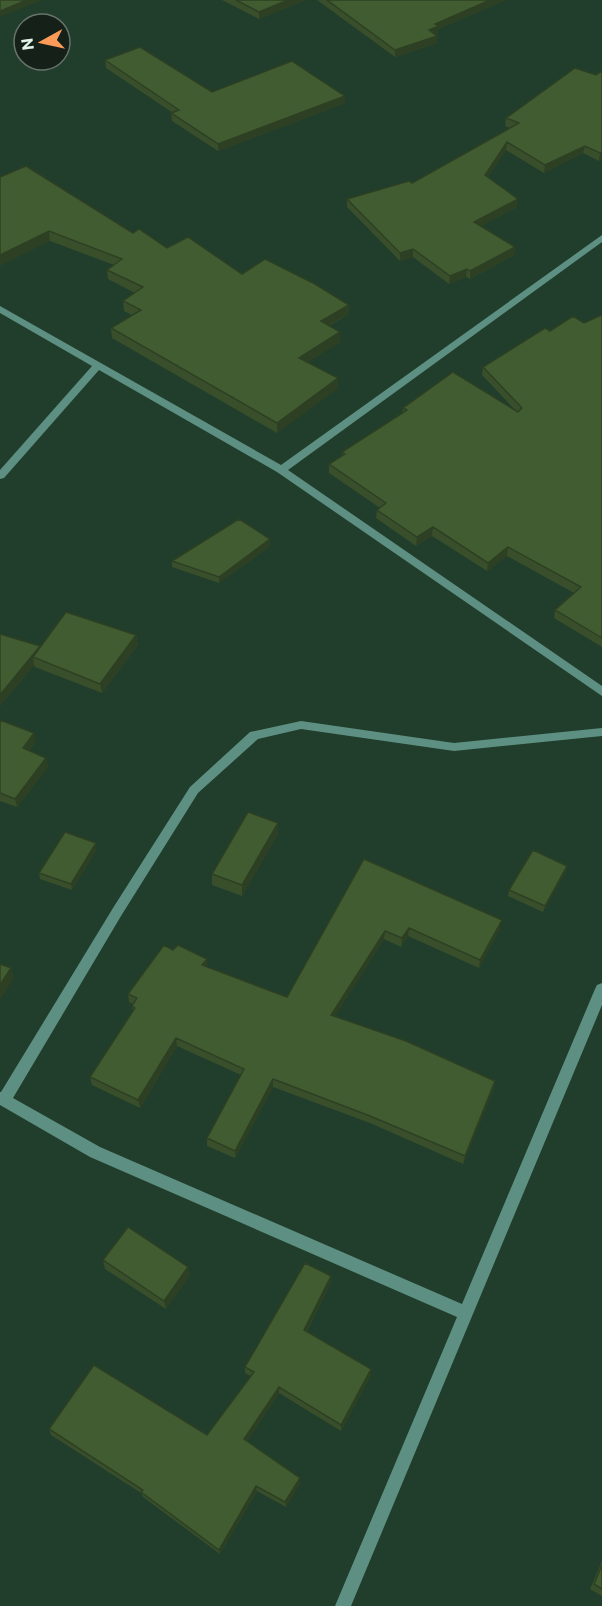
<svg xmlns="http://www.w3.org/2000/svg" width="602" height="1606" viewBox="0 0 602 1606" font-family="Commissioner,sans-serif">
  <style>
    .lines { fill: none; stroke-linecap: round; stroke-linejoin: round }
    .minor { fill: #5d9082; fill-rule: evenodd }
    .wall { fill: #394f2b }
    .shaded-wall { fill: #2e4023 }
    .building { fill: #425c32; stroke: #2e4023; stroke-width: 1.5 }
  </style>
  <rect width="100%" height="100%" fill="#213d2b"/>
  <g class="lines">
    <path class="minor" d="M602,235V242L288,470L602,686V696L277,472L99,370L4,478L0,479V470L92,366L0,313V306L281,465Z
      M301,721L454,743L602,728V736L454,751L301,729L258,739L198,793L121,916L13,1098L100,1147L462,1304L595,989L597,985L602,983V1005L351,1606H335L457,1317L90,1157L0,1105V1092H1L113,908L190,787L250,732Z"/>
  </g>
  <path class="wall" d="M222,0H306L259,19Z
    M317,0H506L438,29V33L435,35L437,43L395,57Z
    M105,60L212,92L345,103L218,151L172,121L171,113H173L106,68Z
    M602,71V159L599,161L583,153L544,173L506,150L488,177L517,207L481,226L515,247L514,255L470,279L466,277L449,284L413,257L400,261L347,207V199L412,183L510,128L505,126L506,118Z
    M0,177L167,248L242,274L349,305L348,315L329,326L340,332V342L307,362L338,378V388L277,433L112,338L111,328L132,315L124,311L123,301L135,293L108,279L107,270L114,265L50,241Z
    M602,315V647L554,618L555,610L574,593L507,556L487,571L432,536L416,546L376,518L377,510L380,508L329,473V464L342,457V452L402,414L403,408L517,412L482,375L483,367L550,331L584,323Z
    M270,546L219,583L172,567V561Z
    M0,634L40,646L136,635L138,645L102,693L35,667L34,665L0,706Z
    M0,720L36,742L29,751L46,758L48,767L17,807L0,801Z
    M278,834L242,896L212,885V874Z
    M97,849L72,890L40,879L39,873Z
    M364,859L500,929L479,968L408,936L401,947L384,939L335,1016L495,1081L494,1088L463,1164L370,1123L273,1087L235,1158L207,1146V1138L241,1075L177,1046L140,1108L92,1085L90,1077L133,1011L132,1006L133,1004L129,1002L128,994L208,967L287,997Z
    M567,866L566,871L543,912L508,896L509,890Z
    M103,1260L190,1275L166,1309L105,1269Z
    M331,1282L307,1331L371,1375L341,1431L279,1393L247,1441L300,1478V1483L286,1507L257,1491L220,1554L143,1497L141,1493L51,1435L49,1429L207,1435L251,1376L245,1373V1367Z
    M602,1561V1596L590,1589Z"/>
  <path class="shaded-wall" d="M27,0H42L0,17V11Z
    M288,0H306L259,19V12Z
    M490,0H506L438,29V33L428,37L429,30L435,24Z
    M437,36V43L395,57V50Z
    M345,96V103L218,151V144Z
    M507,142L506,150L484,183L485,175Z
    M585,146L583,153L544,173L545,165Z
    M602,152V159L599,161L600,153Z
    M518,199L517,207L474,230V222Z
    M49,231L50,241L0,266V255Z
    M515,247L514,255L470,279V271Z
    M413,249V257L400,261V253Z
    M467,269L466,277L449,284L450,276Z
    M349,305L348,315L320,330L321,321Z
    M340,332V342L299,368V358Z
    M338,378V388L277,433V423Z
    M433,527L432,536L416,546L417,537Z
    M270,539V546L219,583V577Z
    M508,547L507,556L487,571L488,563Z
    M136,635L138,645L102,693L100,684Z
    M40,646L33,657L34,665L0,706V695Z
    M34,733L36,742L25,757L23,748Z
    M46,758L48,767L17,807L15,799Z
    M278,823V834L242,896V885Z
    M96,843L97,849L72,890L71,884Z
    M567,866L566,871L543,912L545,906Z
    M502,920L500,929L479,968L480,960Z
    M409,928L408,936L401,947L402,938Z
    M385,931L384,939L331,1023V1015Z
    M207,959L208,967L202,965Z
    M11,968L14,978L0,1000V985Z
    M176,1038L177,1046L140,1108L138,1100Z
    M273,1079V1087L235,1158V1151Z
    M495,1081L494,1088L463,1164L465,1156Z
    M188,1267L190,1275L166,1309L164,1301Z
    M331,1276V1282L304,1336V1330Z
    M371,1369V1375L341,1431V1425Z
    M279,1387V1393L245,1445L244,1439Z
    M300,1478V1483L286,1507L285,1502Z
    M256,1486L257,1491L220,1554L219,1550Z"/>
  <path class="building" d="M0,0H27L0,11Z
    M236,0H288L259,12Z
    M327,0H490L435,24L439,26L429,30L437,36L395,50Z
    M140,47L212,92L292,61L345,96L218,144L171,113L179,110L105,60Z
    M575,68L596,75L602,71V152L600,153L585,146L545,165L507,142L485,175L518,199L474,222L515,247L470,271L467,269L450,276L413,249L400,253L347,199L409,181L412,183L519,123L506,118Z
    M26,166L133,233L139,229L167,248L188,237L242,274L265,259L315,284L349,305L321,321L340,332L299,358L338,378L277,423L111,328L141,310L123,301L143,287L107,270L122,259L49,231L0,255V177Z
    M602,315V638L555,610L581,587L508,547L488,563L433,527L417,537L377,510L386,503L329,464L345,454L342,452L407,410L403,408L453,372L518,412L522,408L483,367L545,328L550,331L573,316L584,323Z
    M239,519L270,539L219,577L172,561Z
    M66,612L136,635L100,684L33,657Z
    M0,634L40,646L0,695Z
    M0,720L34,733L23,748L46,758L15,799L0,793Z
    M248,812L278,823L242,885L212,874Z
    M65,832L96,843L71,884L39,873Z
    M533,850L567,866L545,906L509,890Z
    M364,859L502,920L480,960L409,928L402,938L385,931L331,1015L406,1041L495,1081L465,1156L370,1116L273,1079L235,1151L207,1138L244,1069L176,1038L138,1100L90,1077L135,1008L132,1006L137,998L128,994L164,945L173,950L178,945L207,959L202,965L287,997Z
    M0,964L11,968L0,985Z
    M128,1227L188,1267L164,1301L103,1260Z
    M305,1263L331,1276L304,1330L371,1369L341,1425L279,1387L244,1439L300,1478L285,1502L256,1486L219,1550L141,1492L143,1490L49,1429L94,1365L207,1435L254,1372L245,1367Z
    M602,1565V1589L594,1584Z"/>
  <g transform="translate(42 42) rotate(262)"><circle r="28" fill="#142018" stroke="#67746b" stroke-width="1.5"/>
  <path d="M0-4.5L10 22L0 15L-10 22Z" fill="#fe9b58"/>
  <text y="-9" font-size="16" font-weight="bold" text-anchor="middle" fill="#e3f3e8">N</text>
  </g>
</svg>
